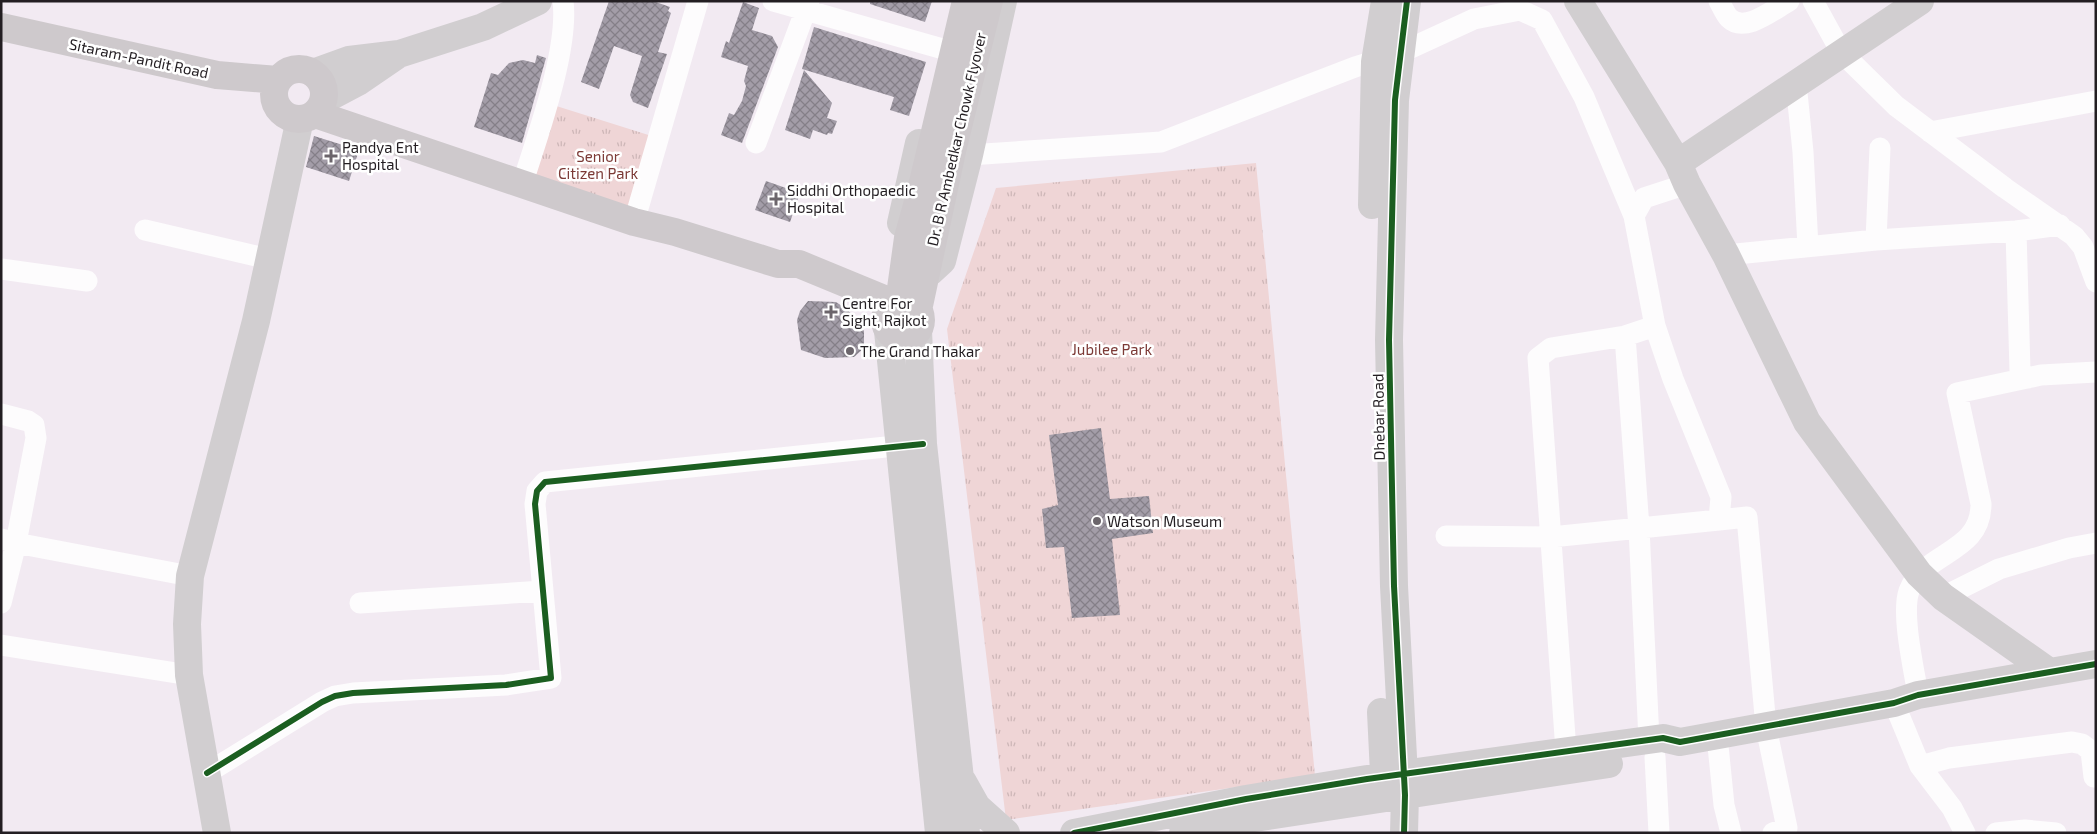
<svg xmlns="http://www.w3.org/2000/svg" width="2097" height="834" viewBox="0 0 2097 834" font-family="'Exo 2',sans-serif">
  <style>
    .grass { fill: url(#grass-tufts) }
    .building { fill: url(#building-cross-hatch) }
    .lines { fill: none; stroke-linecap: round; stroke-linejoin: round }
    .street { stroke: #fdfcfd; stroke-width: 21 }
    .secondary { stroke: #d1ced0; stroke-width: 28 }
    .primary { stroke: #cec9cc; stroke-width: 28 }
    .cycleway-casing { stroke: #fff; stroke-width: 9 }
    .cycleway { stroke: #1b5e20; stroke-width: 6 }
    .poi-dot { fill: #6b656b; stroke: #fff; stroke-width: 2 }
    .labels { text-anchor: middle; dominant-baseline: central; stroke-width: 5; stroke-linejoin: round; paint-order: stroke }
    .street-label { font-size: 15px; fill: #231e22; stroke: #fff }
    .poi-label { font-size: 15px; fill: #231e22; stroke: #fff; text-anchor: start }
    .park-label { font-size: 15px; fill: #7c3a36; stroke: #fff }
  </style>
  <defs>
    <pattern id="grass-tufts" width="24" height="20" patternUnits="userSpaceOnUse" patternTransform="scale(1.25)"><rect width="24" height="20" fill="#efd5d6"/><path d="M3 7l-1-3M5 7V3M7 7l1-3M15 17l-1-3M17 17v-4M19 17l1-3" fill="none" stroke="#cdb6b7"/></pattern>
    <pattern id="building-cross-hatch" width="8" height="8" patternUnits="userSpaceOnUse" patternTransform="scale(1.25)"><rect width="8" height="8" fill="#a39da8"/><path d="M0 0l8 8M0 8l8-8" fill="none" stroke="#847f88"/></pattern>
  </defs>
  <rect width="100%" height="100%" fill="#f2eaf2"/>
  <path class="grass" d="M550,104L658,138L634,222L522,185Z
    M1256,163L1315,776L1006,820L947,329L996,188Z"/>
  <path class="building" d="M609,1H653L670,7L668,11L671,13L658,52L667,54L648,108L633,102L630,95L642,56L614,46L599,89L581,82Z
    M870,1H932L925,22L870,4Z
    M743,2L759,8L752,30L772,36L778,47L742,143L721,135L729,113L734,115L742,101L746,86L744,81L748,66L721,57L726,41L729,43Z
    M814,27L926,62L909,116L890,110L894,97L802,69Z
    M537,55L546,58L522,143L474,127L491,73L498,75L509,63L523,60L535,63Z
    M804,70L832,103L827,118L837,121L832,134L828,133L827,135L813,130L810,139L785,130Z
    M314,136L359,150L349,181L306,167Z
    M766,181L800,193L790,222L755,210Z
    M808,301L836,302L848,310L864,331V348L854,357L825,358L801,350L797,320L800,311Z
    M1101,428L1110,499L1149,496L1153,533L1112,539L1120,615L1072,618L1064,547L1046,548L1042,509L1058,505L1049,435Z"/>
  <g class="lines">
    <path class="street" d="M773,1L943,49
      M1719,1C1722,6 1725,14 1729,18C1745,34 1774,9 1789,1
      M1813,1L1841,52L1896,106L2005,188L2074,236L2083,247L2096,282
      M1796,83L1803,152L1808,247
      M1930,132L2096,101
      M756,143L809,1
      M969,155L1161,142L1355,67L1400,53L1474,19L1520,10L1542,20L1584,97L1634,216
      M522,185C537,137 569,50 563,1
      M634,222L698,1
      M145,230L269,259
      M2016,231L2020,371L2028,378
      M1876,240L1880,148
      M1726,255L1876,240L2016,231L2060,225
      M1,269L87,281
      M1625,336L1639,528L1649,740
      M1,414L28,421L34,425L36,438L16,543L190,576
      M1719,520L1747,517L1766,727L1787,828L1773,833
      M1446,536L1551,537L1719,520L1721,497L1673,379L1655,326L1634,216L1644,198L1687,184
      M1,539L16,543L1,603
      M1943,597L1999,569L2069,548L2096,543
      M360,603L543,591
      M1,645L189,675
      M1918,695C1914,669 1901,614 1909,591C1924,551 1981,554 1981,504L1957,393L2041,375L2096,372
      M1894,703L1920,766L1952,808L1965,833
      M1717,736L1724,805L1731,833
      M1566,751L1538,358L1551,348L1625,336L1655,326
      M1655,757L1659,833
      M1920,766L1949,758L2072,742L2082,744L2091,751L2094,777
      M207,773L322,702L335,696L353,693L506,685L551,678L535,504L537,491L545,482L915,444
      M1996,833L2025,830L2056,833"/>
    <path class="secondary" d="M1578,1L1678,163L1687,184L1726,255L1807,422L1919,574L1943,597L2048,671
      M313,73L349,60L399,54L483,27L538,1
      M324,100L358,82L396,56
      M1678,163L1920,1
      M1372,205L1375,62L1385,1
      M901,223L919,143
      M930,272L942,261L969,155L1003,1
      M918,330L923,444L966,833
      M888,331L939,833
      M1381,712L1385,794
      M963,782L977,807L1006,833
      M217,833L189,675L187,624L190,576L256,321L300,119
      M1074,833L1246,799L1367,779L1663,738L1680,742L1894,703L1918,695L2096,664
      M1183,833L1248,819L1609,764
      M1404,833L1405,795L1394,586L1389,340L1395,100L1407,1"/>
    <path class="primary" d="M1,27L217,75L278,80
      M274 94a25 25 0 1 1 50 0a25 25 0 1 1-50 0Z
      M315,114L634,222L675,232L778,264H799L896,304
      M885 320a18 18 0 1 1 36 0a18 18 0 1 1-36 0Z
      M899,303L908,238L921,191L966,1
      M918,310L952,151L989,1"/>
    <g class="cycleway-casing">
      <path id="cycleway" d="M207,773L322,702L335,696L353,693L506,685L551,678L535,504L537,491L545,482L923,444
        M1074,833L1246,799L1367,779L1663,738L1680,742L1894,703L1918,695L2096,664
        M1404,833L1405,795L1394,586L1389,340L1395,100L1407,1"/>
    </g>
    <use href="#cycleway" class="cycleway"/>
  </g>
  <g class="poi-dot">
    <path d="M328.5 148.5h5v5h5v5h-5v5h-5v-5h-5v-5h5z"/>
    <path d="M773.5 191.5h5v5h5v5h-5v5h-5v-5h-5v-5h5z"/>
    <path d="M828.5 304.5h5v5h5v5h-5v5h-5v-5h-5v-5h5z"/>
    <circle cx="850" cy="351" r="5"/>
    <circle cx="1097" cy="521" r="5"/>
  </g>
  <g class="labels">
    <g class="street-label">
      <text transform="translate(139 58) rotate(12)">Sitaram-Pandit Road</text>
      <text transform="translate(956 139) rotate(-77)">Dr. B R Ambedkar Chowk Flyover</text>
      <text transform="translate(1378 417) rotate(-91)">Dhebar Road</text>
    </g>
    <g class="poi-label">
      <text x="342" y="147">Pandya Ent<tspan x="342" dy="17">Hospital</tspan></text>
      <text x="787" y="190">Siddhi Orthopaedic<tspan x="787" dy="17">Hospital</tspan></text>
      <text x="842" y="303">Centre For<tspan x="842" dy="17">Sight, Rajkot</tspan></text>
      <text x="860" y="351">The Grand Thakar</text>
      <text x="1107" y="521">Watson Museum</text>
    </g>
    <g class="park-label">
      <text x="598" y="156">Senior<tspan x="598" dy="17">Citizen Park</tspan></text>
      <text x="1112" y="349">Jubilee Park</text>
    </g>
  </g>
  <rect width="2097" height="834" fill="none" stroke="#231e22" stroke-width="5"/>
</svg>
